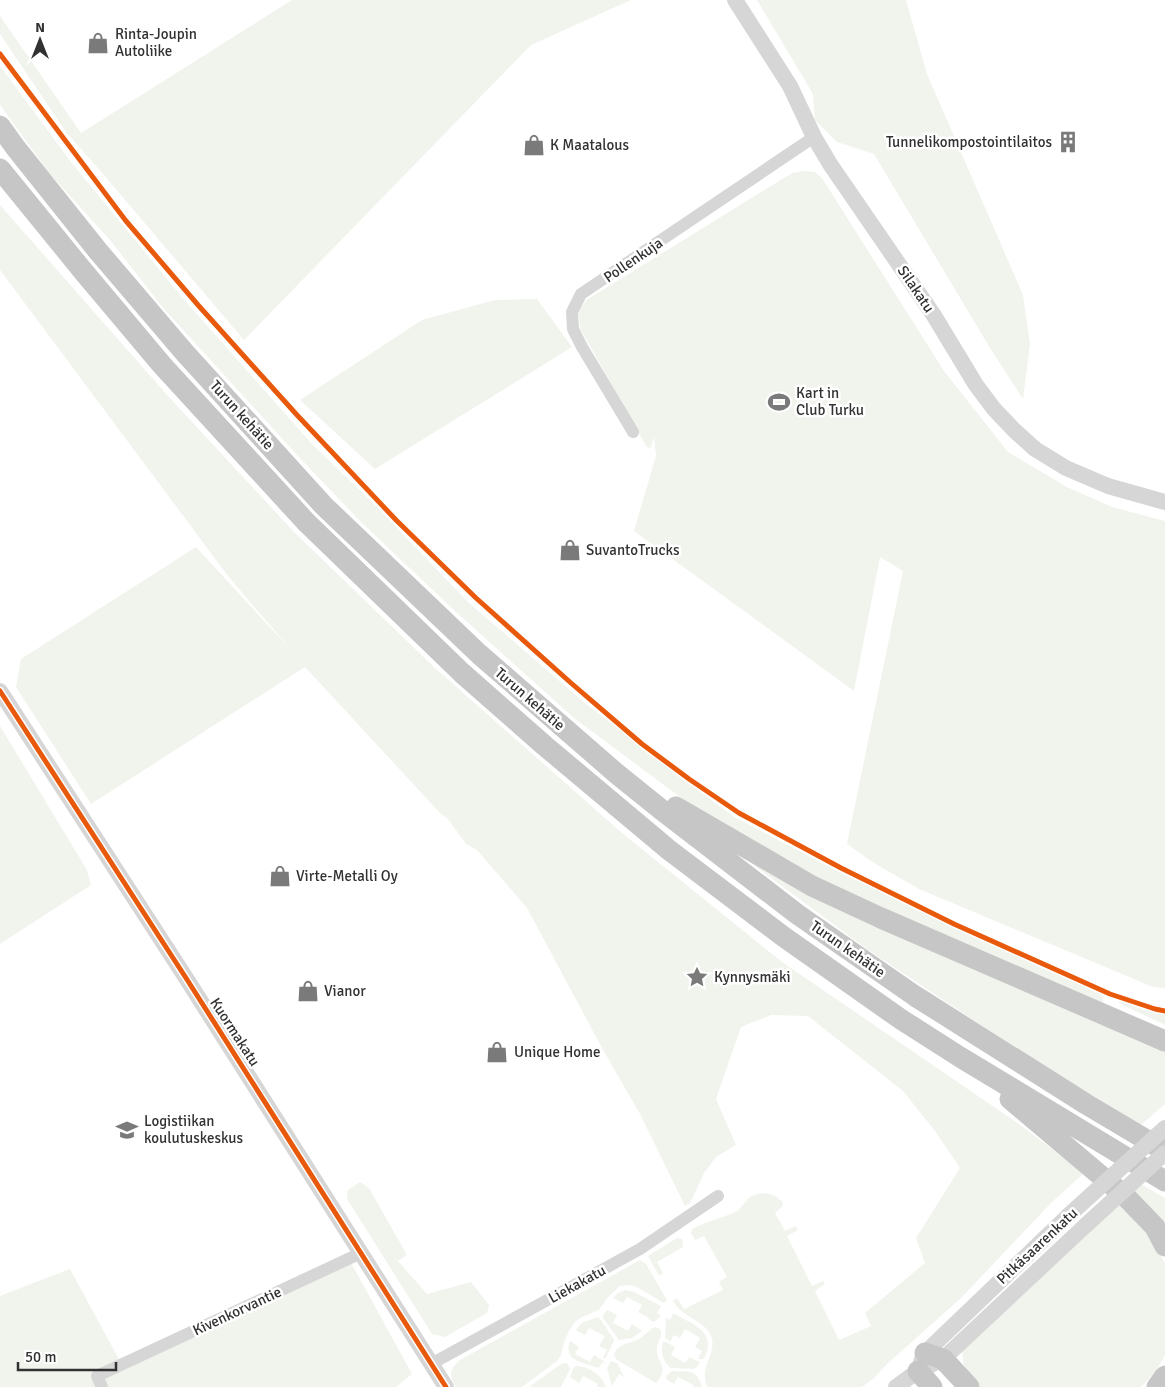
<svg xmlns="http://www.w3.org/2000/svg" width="1165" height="1387" viewBox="0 0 1165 1387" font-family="Signika,sans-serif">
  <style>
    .green { fill: #f1f4ed }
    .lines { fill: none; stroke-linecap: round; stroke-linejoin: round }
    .minor { stroke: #d6d6d6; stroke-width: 12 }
    .tertiary { stroke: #d6d6d6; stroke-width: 16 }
    .trunk { stroke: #c6c6c6; stroke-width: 21 }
    .tertiary-bridge { stroke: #d6d6d6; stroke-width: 16 }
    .cycleway-casing { stroke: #fff; stroke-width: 8 }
    .cycleway { stroke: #e8590c; stroke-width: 5 }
    .labels { text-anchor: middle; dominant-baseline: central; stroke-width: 5; stroke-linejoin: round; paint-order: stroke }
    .poi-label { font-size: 15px; fill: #323232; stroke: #fff; text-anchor: start }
    .street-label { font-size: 15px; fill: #323232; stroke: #fff }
  </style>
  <rect width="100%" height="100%" fill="#fff"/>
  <path class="green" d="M292,0H631L531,45L244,340L103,174L66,132L0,34V16L81,133Z
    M757,0H906L927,74L1023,295L1030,344L1023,399L990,348L874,154L837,142L815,120L813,94Z
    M0,66L71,162L181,296L312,444L377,507L468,602L585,703L684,780L736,818L843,874L1026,960L1103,994V1003L838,891L738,836L676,794L574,718L457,613L361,522L296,454L164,309L110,240L50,174L0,105Z
    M804,171L815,172L822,178L944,371L1008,452L1067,487L1112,507L1165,521V988L1153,987L919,889L874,863L847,844L903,571L880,557L854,691L634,531L656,456L654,437L651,447L649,448L646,446L581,330C578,315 577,310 588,299L792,173Z
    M0,205L168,396L295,533L435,668L622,833L782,962L1016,1122L1084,1173L1051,1203L961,1298L888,1363L873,1379L862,1387H707C706,1382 704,1377 705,1372C707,1359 717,1347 710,1334C703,1320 683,1318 673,1301L677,1298L684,1309L723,1290L719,1282L727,1277L704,1236L695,1240L691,1233L692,1229C705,1222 719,1219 733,1213C744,1208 743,1202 750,1197C761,1190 774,1193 783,1202V1206L775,1213L785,1231L796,1226L798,1230L787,1236L812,1286L823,1281L825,1284L815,1291L839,1340L871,1326L865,1313L925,1263L916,1238L960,1168L935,1131L903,1091L808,1016L771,1015L741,1027L716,1099L736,1145L716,1157L704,1173L690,1203L685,1206L640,1114L602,1048L527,908L477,850L466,844L448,819L440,813L305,667L91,804L16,687L21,659L196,547L290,649L228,576L0,270Z
    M537,299L572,347L375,469L300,400L422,320L495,300Z
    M0,726L87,870L91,885L0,944Z
    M740,855L1165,1049V1104L1141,1125L1043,1065L943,1000L864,947Z
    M1120,1001L1165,1014V1025L1119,1003Z
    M360,1182L369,1188L407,1255L398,1261L427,1294L471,1282L489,1305L487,1313L445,1337L432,1334L347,1199L348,1190Z
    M1141,1184L1165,1198V1228L1130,1195Z
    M1121,1203L1148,1232L1165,1263V1355L1156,1371L1141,1387H980C968,1376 961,1366 963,1350Z
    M677,1238L682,1239L683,1247L657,1262L663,1273L659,1276L648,1256Z
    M348,1257L412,1374L396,1387H0V1296L70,1269L121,1363Z
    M640,1260L646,1264L667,1300L664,1303L635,1286L627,1285L620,1286L608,1297L599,1310L580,1318L575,1322L569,1331L564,1342L561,1355L557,1361L522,1387H456C449,1376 449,1369 460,1360Z
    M625,1290L634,1292L661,1306L657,1313L661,1316L654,1322L651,1321L647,1317L638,1312L642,1305L627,1297L623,1303L613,1298L618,1293Z
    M607,1310L617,1315L613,1323L628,1331L632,1324L642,1331L632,1338L619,1340L603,1318V1315Z
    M673,1314H675C695,1326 717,1331 704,1359H698L702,1351L695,1347L700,1338L685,1329L680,1338L674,1335L670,1342L665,1338L666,1318L670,1320Z
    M598,1317L601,1320L614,1340L613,1343L605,1359L603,1358L607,1350L599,1346L605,1336L589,1328L585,1335L576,1330L581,1323Z
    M655,1327C658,1328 660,1328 661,1332C662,1337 657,1343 657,1348C655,1362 671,1366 656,1383L617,1360L614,1355C617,1344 628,1344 637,1340C644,1337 648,1330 655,1327Z
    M570,1341L579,1347L575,1354L590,1362L594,1355L604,1361L598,1368L596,1367C582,1362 563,1361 570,1341Z
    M663,1342H666L675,1347L671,1355L685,1363L689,1357L700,1362L697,1367L694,1369L671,1368C663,1362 660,1351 663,1342Z
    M611,1361L617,1363L624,1377L619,1374L612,1386L607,1368Z
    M565,1363L568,1364L570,1369L561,1387H529L561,1364Z
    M577,1366C590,1367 602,1375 606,1387H597L598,1384L583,1376L579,1383L570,1377L574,1367Z
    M672,1371C688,1372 697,1368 702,1387H693V1385L678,1377L674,1384L666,1379L667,1375Z"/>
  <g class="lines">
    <path class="minor" d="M633,432L582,347L573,329L572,312L581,294L814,137
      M431,1364L640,1249L718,1196
      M102,1387L97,1376L361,1253"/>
    <path class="tertiary" d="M735,0L790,86L814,137L830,164L933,314L976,385L994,409L1014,430L1035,449L1066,468L1108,486L1165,502
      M0,691L186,978L446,1387
      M921,1362L925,1353L1069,1215
      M896,1387L918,1371L943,1359L1086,1225"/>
    <path class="trunk" d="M0,126L15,147L98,251L185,353L324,506L479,654L617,774L663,811L797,914L915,996L1086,1104L1165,1151
      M0,169L83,271L162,365L306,522L462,673L545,746L669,850L784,937L902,1020L960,1057L1165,1181
      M676,807L812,886L881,918L1165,1041
      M1010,1099L1126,1197L1155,1227L1165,1246
      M925,1353L943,1359L969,1387
      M918,1371L932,1387
      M1157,1387L1165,1376"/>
    <path class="tertiary-bridge" d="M1069,1215L1165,1128
      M1086,1225L1165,1153"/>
    <g class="cycleway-casing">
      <path id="cycleway" d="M0,54L126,221L198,305L297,415L396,520L476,598L571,683L642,744L689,779L739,813L841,868L954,924L1110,994L1155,1009L1165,1011
        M0,691L186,978L446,1387"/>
    </g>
    <use href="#cycleway" class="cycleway"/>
  </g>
  <defs>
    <g id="shop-bare" transform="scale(1.725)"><path d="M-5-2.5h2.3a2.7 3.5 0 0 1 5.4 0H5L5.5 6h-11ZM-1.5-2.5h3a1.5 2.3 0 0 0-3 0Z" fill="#7a7a7a" stroke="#fff" stroke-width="2.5" paint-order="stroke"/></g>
    <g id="building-bare" transform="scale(1.725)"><path d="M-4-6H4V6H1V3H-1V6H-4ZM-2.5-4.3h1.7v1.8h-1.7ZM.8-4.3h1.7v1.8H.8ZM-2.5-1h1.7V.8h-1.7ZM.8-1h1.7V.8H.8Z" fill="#7a7a7a" stroke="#fff" stroke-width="2.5" paint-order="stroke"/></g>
    <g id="stadium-bare" transform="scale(1.725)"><path d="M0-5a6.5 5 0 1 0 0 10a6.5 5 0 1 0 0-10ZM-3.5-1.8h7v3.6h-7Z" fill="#7a7a7a" stroke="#fff" stroke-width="2.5" paint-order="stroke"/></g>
    <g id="sight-bare" transform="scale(1.725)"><path d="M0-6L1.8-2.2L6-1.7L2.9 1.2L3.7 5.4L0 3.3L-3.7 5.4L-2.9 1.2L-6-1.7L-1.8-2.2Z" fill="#7a7a7a" stroke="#fff" stroke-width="2.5" paint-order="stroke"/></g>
    <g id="school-bare" transform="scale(1.725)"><path d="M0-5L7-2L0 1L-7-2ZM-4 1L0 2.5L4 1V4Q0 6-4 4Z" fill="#7a7a7a" stroke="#fff" stroke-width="2.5" paint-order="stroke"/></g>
  </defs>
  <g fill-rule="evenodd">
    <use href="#shop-bare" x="98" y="43"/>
    <use href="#building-bare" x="1068" y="142"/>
    <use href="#shop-bare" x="534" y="145"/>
    <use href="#stadium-bare" x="779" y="402"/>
    <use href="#shop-bare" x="570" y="550"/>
    <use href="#shop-bare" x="280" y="876"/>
    <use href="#sight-bare" x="697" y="977"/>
    <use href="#shop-bare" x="308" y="991"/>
    <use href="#shop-bare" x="497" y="1052"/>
    <use href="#school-bare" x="127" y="1130"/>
  </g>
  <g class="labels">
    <g class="poi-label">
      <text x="115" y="34">Rinta-Joupin<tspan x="115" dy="17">Autoliike</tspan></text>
      <text x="1052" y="142" text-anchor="end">Tunnelikompostointilaitos</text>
      <text x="550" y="145">K Maatalous</text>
      <text x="796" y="393">Kart in<tspan x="796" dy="17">Club Turku</tspan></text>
      <text x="586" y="550">SuvantoTrucks</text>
      <text x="296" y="876">Virte-Metalli Oy</text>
      <text x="714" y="977">Kynnysmäki</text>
      <text x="324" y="991">Vianor</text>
      <text x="514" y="1052">Unique Home</text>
      <text x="144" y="1121">Logistiikan<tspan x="144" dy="17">koulutuskeskus</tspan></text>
    </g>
    <g class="street-label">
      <text transform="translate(633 260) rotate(-34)">Pollenkuja</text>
      <text transform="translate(916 289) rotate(56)">Silakatu</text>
      <text transform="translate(242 415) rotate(48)">Turun kehätie</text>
      <text transform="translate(530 699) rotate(41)">Turun kehätie</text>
      <text transform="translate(848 949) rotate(35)">Turun kehätie</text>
      <text transform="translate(235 1032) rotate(57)">Kuormakatu</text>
      <text transform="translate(1037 1246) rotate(-43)">Pitkäsaarenkatu</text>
      <text transform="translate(577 1284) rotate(-29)">Liekakatu</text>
      <text transform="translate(237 1311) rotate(-25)">Kivenkorvantie</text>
    </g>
  </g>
  <g transform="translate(40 40)" stroke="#ffffff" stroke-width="4" paint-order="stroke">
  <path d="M0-4L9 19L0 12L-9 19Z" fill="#323232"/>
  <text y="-8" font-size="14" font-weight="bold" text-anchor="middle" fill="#323232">N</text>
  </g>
  <path d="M18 1362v8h98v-8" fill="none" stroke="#323232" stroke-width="2.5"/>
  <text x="25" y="1362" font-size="15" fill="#323232" stroke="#ffffff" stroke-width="4" paint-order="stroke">50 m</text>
</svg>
